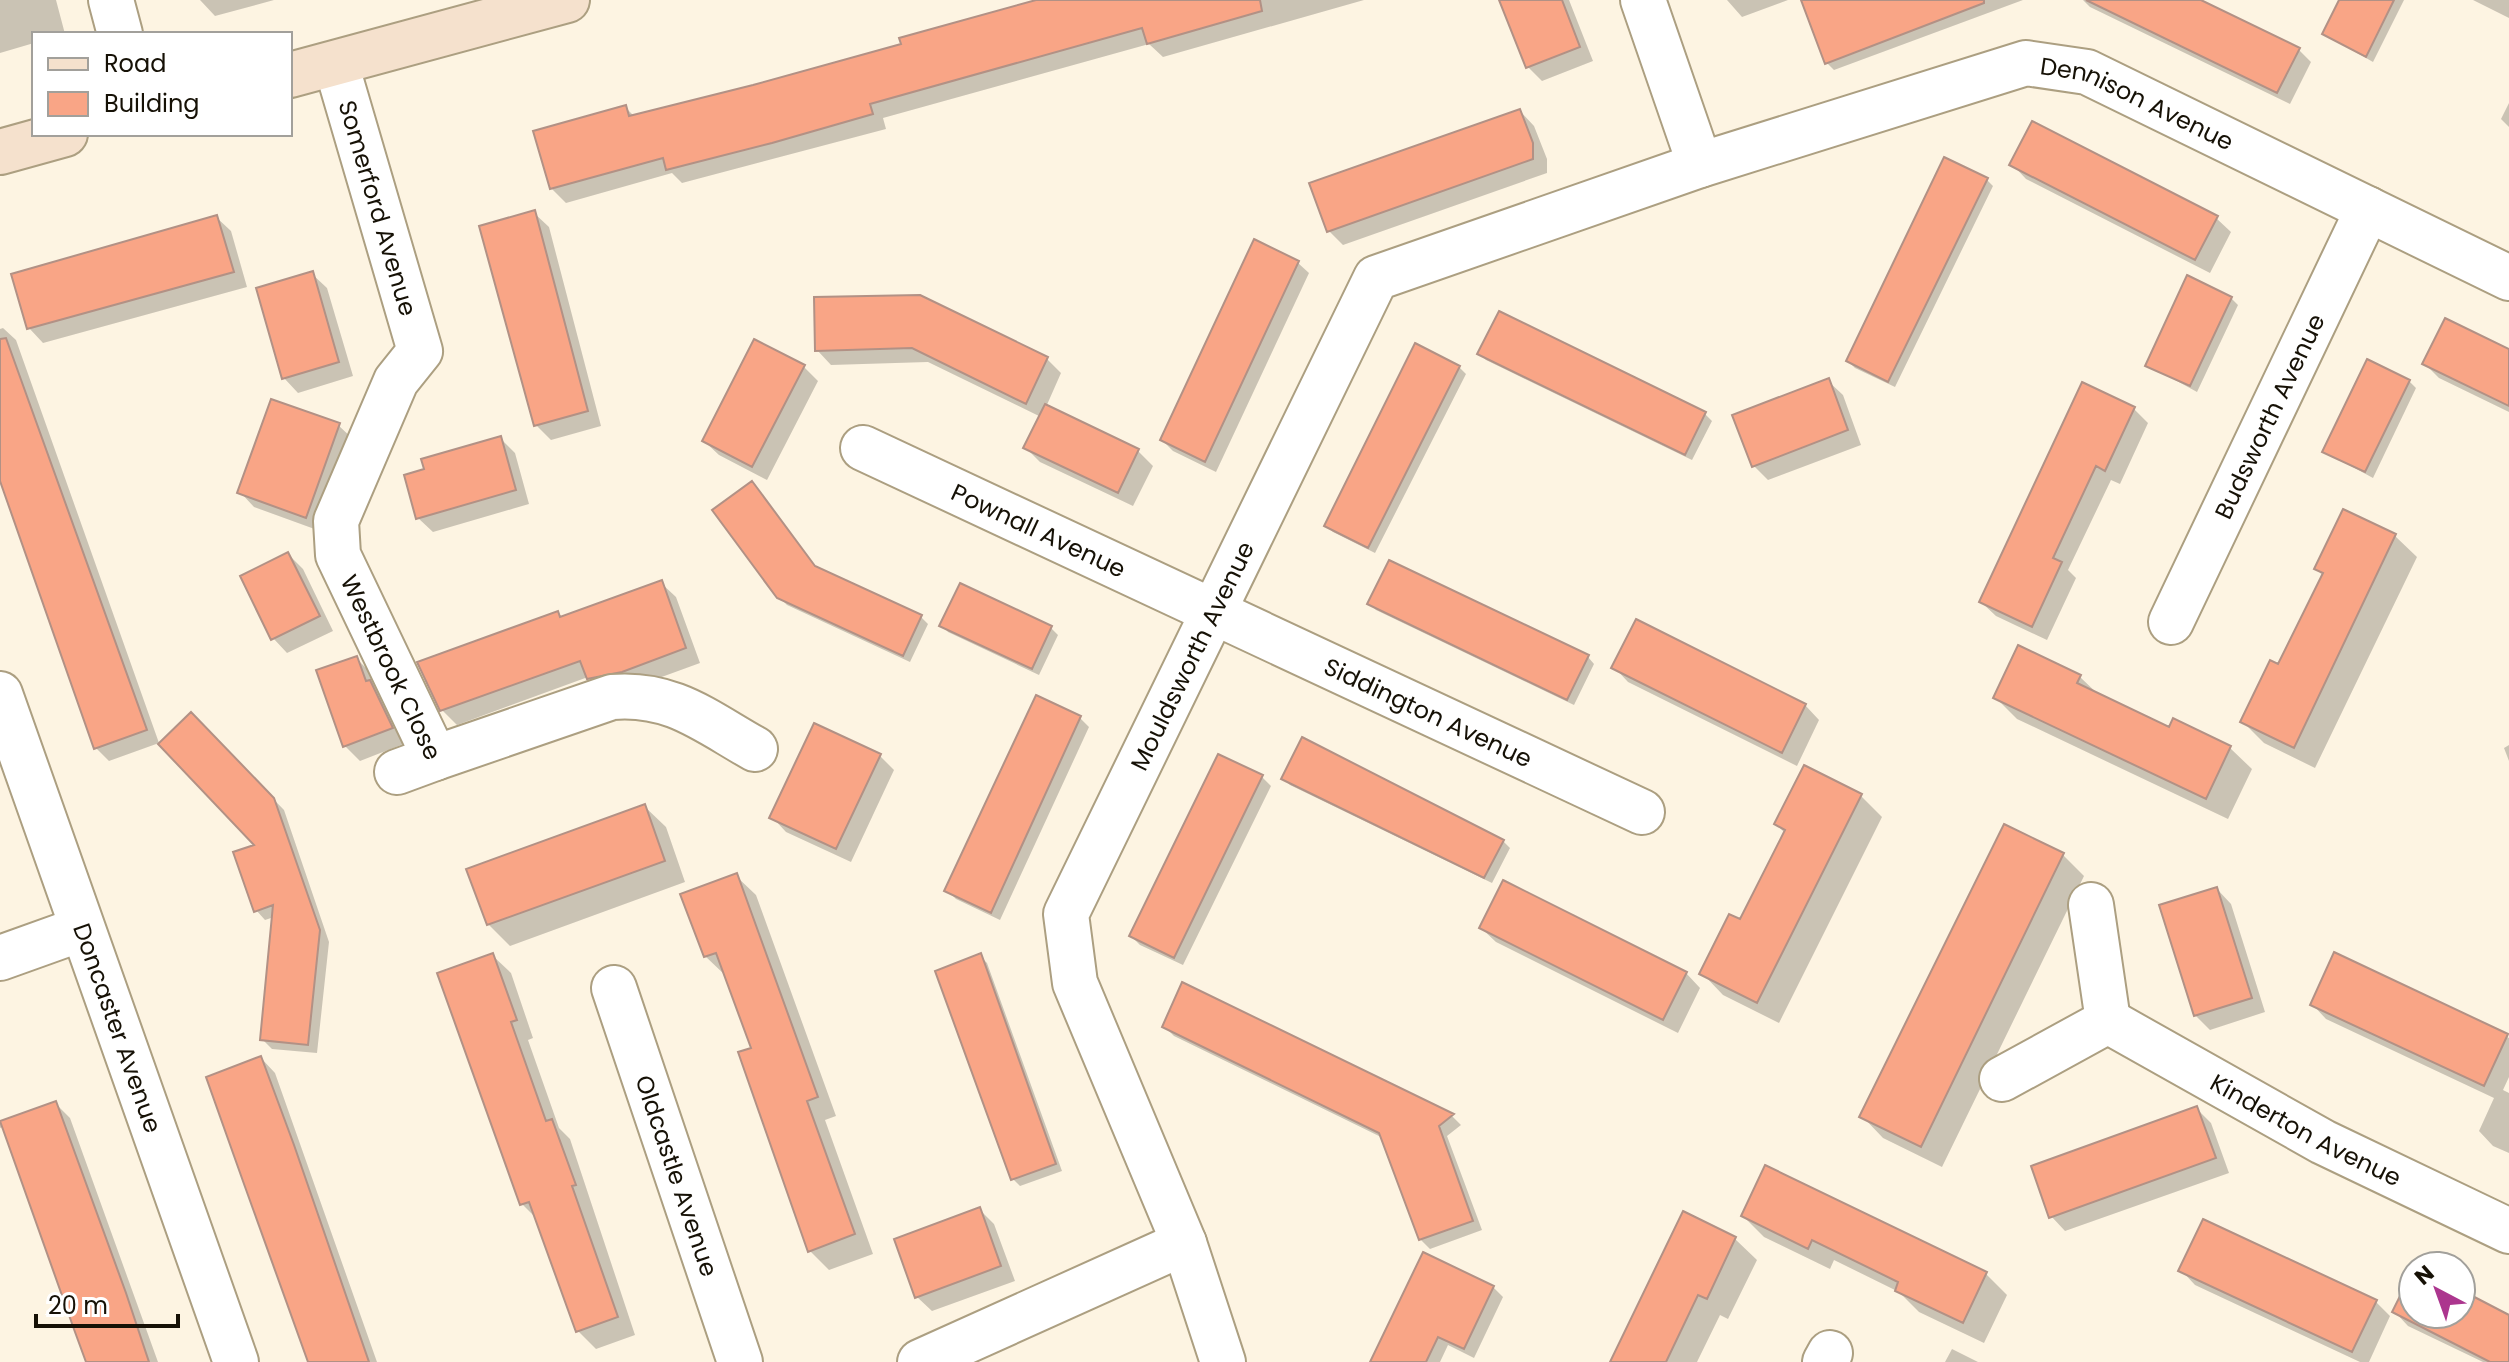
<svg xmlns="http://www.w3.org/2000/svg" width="2509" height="1362" viewBox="0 0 2509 1362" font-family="Poppins,sans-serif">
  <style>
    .shadow { fill: #0003 }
    .building { fill: #f9a586; stroke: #b29185; stroke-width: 2 }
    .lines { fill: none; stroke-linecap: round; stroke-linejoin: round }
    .street-casing { stroke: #ac9f81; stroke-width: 48 }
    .secondary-casing { stroke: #ac9f81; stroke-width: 48 }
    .street { stroke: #fff; stroke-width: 44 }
    .secondary { stroke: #f5e1cd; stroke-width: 44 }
    .labels { text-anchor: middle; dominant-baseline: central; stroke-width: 6; stroke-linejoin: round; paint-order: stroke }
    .street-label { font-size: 24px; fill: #161106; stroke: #fff }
  </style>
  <rect width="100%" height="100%" fill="#fdf4e2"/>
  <path class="shadow" d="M0,0H56L65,34H34V43L0,53Z
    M200,0H274L215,16Z
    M1043,0H1364L1163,57L1149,44L883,118L886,129L682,183L672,173L566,203L551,188L625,107L634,116L903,46Z
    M1502,0H1569L1593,61L1542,81L1528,67Z
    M1727,0H1788L1742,17Z
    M1861,0H2023L1834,70L1827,63Z
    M2083,0H2197L2299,50L2311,62L2290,104L2090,7Z
    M2341,0H2404L2373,62L2324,34Z
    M2473,0H2509V18Z
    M2509,103V127L2501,119Z
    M1520,111L1534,126L1547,159V173L1343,245L1329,231Z
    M2012,164L2216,218L2231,232L2210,273L2026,179Z
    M1987,180L1993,186L1895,387L1855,368L1848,361Z
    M534,213L549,227L601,426L551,440L536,425Z
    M216,217L231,231L247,287L43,343L29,328Z
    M1298,263L1309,273L1216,472L1173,451L1162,440Z
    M312,274L327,288L353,376L298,393L284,378Z
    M2231,298L2238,305L2197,392L2148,365Z
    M816,299L1047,359L1061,373L1046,407L1138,451L1153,466L1133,506L1040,462L1026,448L1041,417L928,362L831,365L817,350Z
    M3,328L16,340L159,743L109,761L96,748L0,480V329Z
    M2509,351V412L2439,378L2425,364Z
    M1479,353L1705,414L1712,421L1692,460L1486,360Z
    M804,367L818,381L767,480L719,455L704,441Z
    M1459,367L1466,374L1375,553L1333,532L1326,525Z
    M1828,381L1843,395L1861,445L1768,480L1754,466Z
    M2409,381L2416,388L2373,478L2325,452Z
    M2134,409L2148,423L2120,484L2111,480L2068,570L2076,578L2047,640L1996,616L1981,602Z
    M338,425L353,439L320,531L254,507L240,492Z
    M500,438L515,453L529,504L433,532L418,518Z
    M2344,512L2395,536L2417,557L2315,768L2264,743L2242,721L2279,667L2323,576L2316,568Z
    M288,554L303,569L333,631L287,653L273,638Z
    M817,569L921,617L928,624L910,662L787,605L779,597Z
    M661,583L676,597L700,663L637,686L603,693L588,677L457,725L442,710L558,614L562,619Z
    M961,585L1051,628L1058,635L1039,675L948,632L942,625Z
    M1369,603L1588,657L1594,664L1574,705L1376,610Z
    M2019,647L2080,677L2100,696L2170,729L2230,748L2252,769L2228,819L2017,719L1996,698Z
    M356,658L371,673L406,743L360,761L345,746L318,672Z
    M1614,667L1805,705L1819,720L1797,766L1628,682Z
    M191,715L284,810L329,942L317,1053L272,1049L262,1039L274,917L265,920L256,910L258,846Z
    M1080,718L1089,727L1000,920L956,899L947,890Z
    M2509,745V761L2504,748Z
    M880,756L894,770L851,862L786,832L772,817Z
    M1219,756L1262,777L1271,786L1183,965L1140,945L1131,936Z
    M1283,778L1503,841L1510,848L1492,883L1290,785Z
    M1861,796L1882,817L1779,1023L1723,995L1702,973L1741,922L1785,833L1776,824Z
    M644,806L666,827L685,882L510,946L488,924Z
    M2063,855L2084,876L1942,1167L1883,1138L1862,1116Z
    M736,876L756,895L836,1116L825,1120L873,1254L829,1270L810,1251L753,1049L725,975L705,956Z
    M2217,889L2231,904L2265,1012L2210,1030L2195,1015Z
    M1481,928L1686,973L1700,988L1678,1033L1496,942Z
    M2335,955L2509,1038V1077L2503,1090L2509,1093V1153L2493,1146L2479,1131L2494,1098L2326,1019L2312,1004Z
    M493,956L511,973L533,1038L528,1040L559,1128L570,1139L635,1335L596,1349L578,1331L538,1220L522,1204Z
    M980,956L987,963L1062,1171L1020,1186L1013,1179Z
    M1183,985L1452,1116L1461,1125L1447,1136L1482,1230L1430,1249L1420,1239L1383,1138L1174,1036L1164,1026Z
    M261,1058L275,1073L377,1362H311Z
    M55,1103L70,1118L158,1362H88L4,1126L0,1128V1121Z
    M2196,1108L2211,1123L2229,1173L2065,1231L2051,1216Z
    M979,1209L994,1224L1015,1281L932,1311L917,1297Z
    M1684,1214L1735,1239L1757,1260L1728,1319L1720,1315L1697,1362H1612Z
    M1743,1216L1986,1274L2007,1295L1984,1343L1919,1312L1899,1292L1834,1260L1830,1269L1764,1237Z
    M2181,1270L2376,1302L2390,1316L2369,1362H2360L2195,1285Z
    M2413,1274V1314H2461V1291L2509,1315V1362H2483L2408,1326L2394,1311Z
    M1493,1287L1503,1297L1474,1358L1448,1345L1440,1362H1372Z
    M1952,1349L1978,1362H1945Z"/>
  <path class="building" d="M1036,0H1260L1262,11L1147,44L1142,28L870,104L873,114L772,143L666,170L663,158L550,189L533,131L626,105L629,116L753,85L901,44L899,38Z
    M1499,0H1562L1580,47L1526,68Z
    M1801,0H1984V3L1825,64Z
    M2086,0H2201L2300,48L2277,93Z
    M2339,0H2394L2366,57L2322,34Z
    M1520,109L1533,143V159L1327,232L1309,183Z
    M2032,121L2218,216L2195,260L2009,165Z
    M1944,157L1988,178L1888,382L1846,361Z
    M535,210L588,411L534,426L479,226Z
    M217,215L234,272L27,329L11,274Z
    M1254,239L1299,261L1205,462L1160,440Z
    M313,271L339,362L282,379L256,288Z
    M2187,275L2232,297L2190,386L2145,366Z
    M920,295L1048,357L1026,404L912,348L815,351L814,297Z
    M1499,311L1706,412L1685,455L1477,354Z
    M2445,318L2509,349V406L2422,364Z
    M6,338L147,730L94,749L0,481V339Z
    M754,339L805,365L752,467L702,441Z
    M1415,343L1460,366L1368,548L1324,526Z
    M2367,359L2410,380L2365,472L2322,452Z
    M1829,378L1848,430L1752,467L1732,415Z
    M2082,382L2135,407L2105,471L2096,466L2053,558L2062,562L2032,627L1979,602Z
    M271,399L340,423L306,518L237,493Z
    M1045,404L1139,449L1118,493L1023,448Z
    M501,436L516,490L416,519L404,475L424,469L421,459Z
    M752,481L815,566L922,615L903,656L777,598L712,510Z
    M2343,509L2396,534L2294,748L2240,722L2270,660L2278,664L2323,573L2314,569Z
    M288,552L320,616L271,640L240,576Z
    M1389,560L1589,655L1567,700L1367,604Z
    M662,580L686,648L622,672L587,679L580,661L440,711L417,662L558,611L560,617Z
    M960,583L1052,626L1032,669L939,626Z
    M1636,619L1806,704L1782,753L1611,668Z
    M2018,645L2081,675L2077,683L2169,727L2173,718L2231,746L2206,799L1993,698Z
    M357,656L366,681L370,680L393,728L343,747L316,670Z
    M1036,695L1081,716L991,913L944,891Z
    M191,712L274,798L320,930L308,1045L260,1040L273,905L254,912L233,852L254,845L158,744Z
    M814,723L881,754L836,849L769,818Z
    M1302,737L1504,840L1484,878L1281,779Z
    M1218,754L1263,775L1174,958L1129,936Z
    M1804,765L1862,794L1757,1003L1699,974L1729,914L1740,919L1785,830L1774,824Z
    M645,804L665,861L487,925L466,869Z
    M2004,824L2064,853L1921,1147L1859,1117Z
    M737,873L818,1097L807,1101L855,1234L808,1252L738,1052L751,1048L716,953L704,957L680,894Z
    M1503,880L1687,972L1663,1020L1479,928Z
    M2217,887L2252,998L2194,1016L2159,905Z
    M2334,952L2508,1034L2484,1086L2310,1005Z
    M493,953L517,1020L511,1022L546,1121L552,1119L576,1185L572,1186L618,1317L576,1332L529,1202L520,1205L437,973Z
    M981,953L1056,1164L1011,1180L935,971Z
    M1182,982L1454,1114L1439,1126L1473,1221L1419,1240L1379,1133L1162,1027Z
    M261,1056L294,1145L369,1362H308L244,1184L206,1077Z
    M56,1101L126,1293L149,1362H86L75,1332L0,1121Z
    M2197,1106L2216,1158L2049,1218L2031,1166Z
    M1765,1165L1987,1272L1963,1323L1895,1291L1898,1282L1812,1240L1808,1249L1741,1216Z
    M980,1207L1001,1266L915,1298L894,1239Z
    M1683,1211L1736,1237L1707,1299L1698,1295L1666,1362H1610Z
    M2203,1219L2377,1300L2352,1352L2178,1271Z
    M1423,1252L1494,1286L1464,1349L1438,1337L1426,1362H1370Z
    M2413,1270V1314H2461V1290L2509,1315V1362H2490L2392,1312Z"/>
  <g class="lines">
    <g class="street-casing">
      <g id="street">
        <path d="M111,0L120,34"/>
        <path d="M1643,0L1700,165"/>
        <path id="s1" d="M336,64L420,351L396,381L336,521L338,555L435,758L612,697C672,692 705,721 755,749"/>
        <path id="s2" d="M863,448L1642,812"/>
        <path id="s3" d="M2171,622L2368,209"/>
        <path id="s4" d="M0,694L236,1362"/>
        <path d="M397,772L435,758"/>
        <path d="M0,958L81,929"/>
        <path id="s5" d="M614,988L740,1362"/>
        <path id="s6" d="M2108,1021L2323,1142L2509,1231"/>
        <path d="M2002,1079L2108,1021L2091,905"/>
        <path d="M920,1362L1184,1243"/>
        <path id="s7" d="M1223,1362L1184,1243L1075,983L1066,914L1376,278L1700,165L2026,63L2087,72L2509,278"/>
        <path d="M1825,1362L1830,1353"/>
      </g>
    </g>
    <g class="secondary-casing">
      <path id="secondary" d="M290,75L567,0
        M0,152L65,134"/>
    </g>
    <use href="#street" class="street"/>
    <use href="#secondary" class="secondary"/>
  </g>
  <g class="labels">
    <g class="street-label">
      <text stroke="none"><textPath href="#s7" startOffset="1988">Dennison Avenue</textPath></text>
      <text stroke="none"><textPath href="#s1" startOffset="150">Somerford Avenue</textPath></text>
      <text stroke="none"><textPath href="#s3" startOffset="228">Budsworth Avenue</textPath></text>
      <text stroke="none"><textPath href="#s2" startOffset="194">Pownall Avenue</textPath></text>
      <text stroke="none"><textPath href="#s7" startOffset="764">Mouldsworth Avenue</textPath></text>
      <text stroke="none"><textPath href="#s1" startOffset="648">Westbrook Close</textPath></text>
      <text stroke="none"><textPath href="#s2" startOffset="624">Siddington Avenue</textPath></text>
      <text stroke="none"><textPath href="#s4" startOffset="354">Doncaster Avenue</textPath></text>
      <text stroke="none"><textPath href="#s6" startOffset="226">Kinderton Avenue</textPath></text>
      <text stroke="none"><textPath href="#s5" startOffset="198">Oldcastle Avenue</textPath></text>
    </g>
  </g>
  <rect x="32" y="32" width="260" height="104" fill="#ffffff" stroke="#a2a09b" stroke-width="2"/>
  <rect x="48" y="58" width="40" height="12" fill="#f5e1cd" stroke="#a2a09b" stroke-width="2"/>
  <text x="104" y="72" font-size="24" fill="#161106">Road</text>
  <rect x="48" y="92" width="40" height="24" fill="#f9a586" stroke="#a2a09b" stroke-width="2"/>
  <text x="104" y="112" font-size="24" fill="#161106">Building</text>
  <g transform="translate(2437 1290) rotate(319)"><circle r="38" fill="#ffffff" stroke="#a2a09b" stroke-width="2"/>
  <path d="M0-6L14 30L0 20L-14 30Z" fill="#ac368e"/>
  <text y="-12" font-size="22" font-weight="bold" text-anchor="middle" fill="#161106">N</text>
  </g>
  <path d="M36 1314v12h142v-12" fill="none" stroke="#161106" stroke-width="4"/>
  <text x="48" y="1314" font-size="24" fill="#161106" stroke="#ffffff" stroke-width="6" paint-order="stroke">20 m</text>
</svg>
